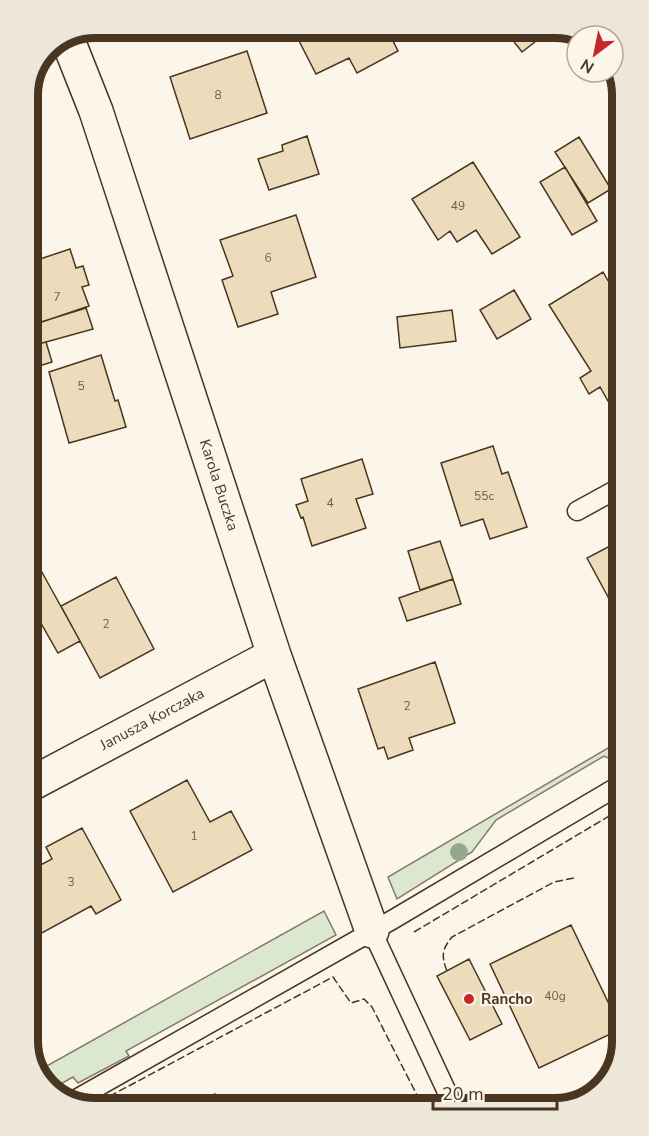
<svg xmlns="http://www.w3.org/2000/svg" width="649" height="1136" viewBox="0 0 649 1136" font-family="'Nunito Sans',sans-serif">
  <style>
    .green { fill: #dce7d0; stroke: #887966; stroke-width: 1.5 }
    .building { fill: #ecdcbc; stroke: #4a3520; stroke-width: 1.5 }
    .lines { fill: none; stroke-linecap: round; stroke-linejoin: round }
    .lane-casing { stroke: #4a3520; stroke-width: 21 }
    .street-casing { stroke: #4a3520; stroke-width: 36 }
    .lane { stroke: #fbf6e9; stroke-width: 18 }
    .street { stroke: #fbf6e9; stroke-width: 33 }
    .fence { stroke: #4a3520; stroke-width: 1.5; stroke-dasharray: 8 3; stroke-linecap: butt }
    .tree { fill: #96a887 }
    .poi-dot { fill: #c62828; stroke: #fbf6e9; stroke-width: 2 }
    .labels { text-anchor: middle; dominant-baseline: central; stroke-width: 4.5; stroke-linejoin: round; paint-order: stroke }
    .number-label { font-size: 12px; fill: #725f47 }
    .street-label { font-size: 15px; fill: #4a3520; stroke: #fbf6e9 }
    .poi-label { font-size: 15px; font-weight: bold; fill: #4a3520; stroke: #fbf6e9; text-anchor: start }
    .rim { fill: none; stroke: #4a3520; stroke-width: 8 }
  </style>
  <rect width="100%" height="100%" fill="#fbf6e9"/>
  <path class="green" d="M620,741V763L604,756L496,820L472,852L397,899L388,877Z
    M324,911L336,935L126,1051L129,1056L78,1083L73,1077L50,1090L36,1072Z"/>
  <path class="building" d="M306,27H386L398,51L357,73L349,58L316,74L295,33Z
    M517,27H554L522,52L508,34Z
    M247,51L267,113L190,139L170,77Z
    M307,136L319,174L269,190L258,159L283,151L282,145Z
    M579,137L611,189L588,203L555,152Z
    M473,162L520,237L492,254L476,230L457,242L450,231L438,240L412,199Z
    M565,167L597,221L572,235L540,182Z
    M296,215L316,277L271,292L278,314L238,327L222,280L233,276L220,240Z
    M70,249L76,268L83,266L89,285L82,287L89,306L30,326L28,320V263Z
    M603,272L618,298V405L612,408L600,387L589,394L580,378L591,371L549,305Z
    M514,290L531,319L497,339L480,310Z
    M86,308L93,329L28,347V326Z
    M452,310L456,341L400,348L397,317Z
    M46,342L52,362L29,369L28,347Z
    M101,355L115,401L118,400L126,427L69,443L49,372Z
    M493,446L502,474L508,472L527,527L490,539L483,519L461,526L441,463Z
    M362,459L373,494L356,499L366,528L312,546L303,517L301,518L296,505L308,501L301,479Z
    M440,541L453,579L420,590L408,551Z
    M610,546L615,554L619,552L620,619L587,558Z
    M38,565L80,641L58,653L30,604V570Z
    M116,577L154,649L100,678L61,606Z
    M453,579L461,604L407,621L399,598Z
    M435,662L455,723L409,738L413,750L388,759L384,747L378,749L358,689Z
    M187,780L210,822L231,811L252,850L173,892L130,811Z
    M82,828L121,900L96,914L91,906L40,934L32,918L31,870L52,859L46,847Z
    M571,925L621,1029L539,1068L490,964Z
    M469,959L502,1024L470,1040L437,976Z
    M215,1094L220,1104L234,1098L238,1107L178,1108L196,1099L198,1102Z"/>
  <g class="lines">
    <g class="lane-casing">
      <path id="lane" d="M577,511L619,488
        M372,931L453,1105
        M71,1102L392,920L620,785"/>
    </g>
    <g class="street-casing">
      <path id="street" d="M67,38L96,111L274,655L372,931
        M31,784L274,655"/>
    </g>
    <use href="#lane" class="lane"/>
    <use href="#street" class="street"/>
    <path class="fence" d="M414,932L621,809
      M447,971C441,956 442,949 452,937L554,882L574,878
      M589,1083L613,1070
      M98,1109L95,1104L333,977L351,1003L364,999L372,1007L422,1105"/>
  </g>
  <circle class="tree" cx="459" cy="852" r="9"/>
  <circle class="poi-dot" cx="469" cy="999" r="6"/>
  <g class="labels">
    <g class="number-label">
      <text x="218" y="95">8</text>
      <text x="458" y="206">49</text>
      <text x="268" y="258">6</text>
      <text x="57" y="297">7</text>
      <text x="81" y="386">5</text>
      <text x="484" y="496">55c</text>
      <text x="330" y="503">4</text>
      <text x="106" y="624">2</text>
      <text x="407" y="706">2</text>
      <text x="194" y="836">1</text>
      <text x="71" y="882">3</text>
      <text x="555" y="996">40g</text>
    </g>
    <g class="street-label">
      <text transform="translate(219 485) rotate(72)">Karola Buczka</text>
      <text transform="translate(152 719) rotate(-28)">Janusza Korczaka</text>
    </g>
    <g class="poi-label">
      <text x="481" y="999">Rancho</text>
    </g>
  </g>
  <path d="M0 0H649V1136H0ZM95 38H555A57 57 0 0 1 612 95V1041A57 57 0 0 1 555 1098H95A57 57 0 0 1 38 1041V95A57 57 0 0 1 95 38Z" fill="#ede7d9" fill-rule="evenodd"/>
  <path class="rim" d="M95 38H555A57 57 0 0 1 612 95V1041A57 57 0 0 1 555 1098H95A57 57 0 0 1 38 1041V95A57 57 0 0 1 95 38Z"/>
  <g transform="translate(595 54) rotate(212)"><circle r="28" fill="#fbf6e9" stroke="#b4a999" stroke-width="1.5"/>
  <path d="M0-4.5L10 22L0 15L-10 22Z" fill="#c62828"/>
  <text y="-9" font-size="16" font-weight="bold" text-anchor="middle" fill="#4a3520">N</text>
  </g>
  <path d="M433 1100v9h124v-9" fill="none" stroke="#4a3520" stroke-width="3"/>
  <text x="442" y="1100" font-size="18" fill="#4a3520" stroke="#fbf6e9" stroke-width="4.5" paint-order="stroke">20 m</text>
</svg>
